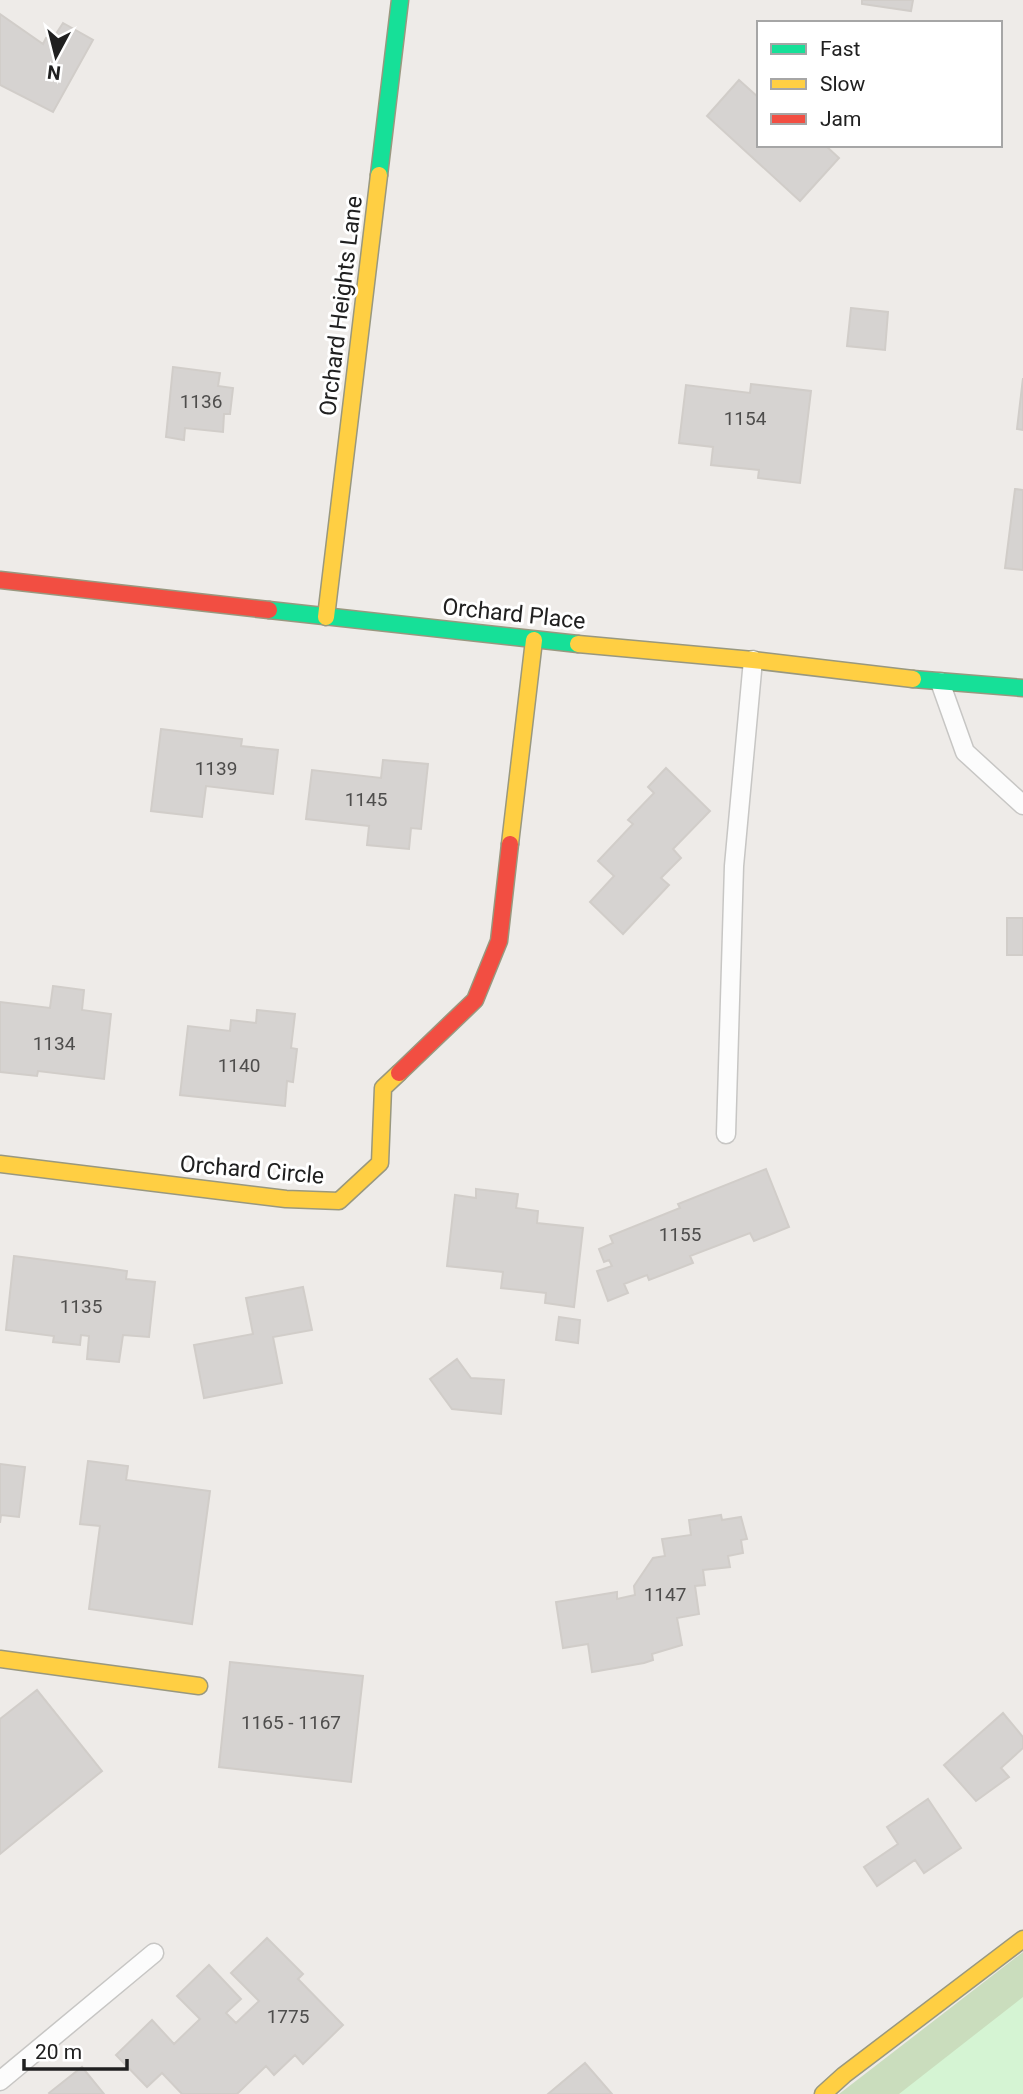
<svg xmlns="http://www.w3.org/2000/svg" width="1023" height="2094" viewBox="0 0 1023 2094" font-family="Roboto,sans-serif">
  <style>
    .forest { fill: #caddbd }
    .park { fill: #d5f4d3 }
    .building { fill: #d6d3d1; stroke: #d1cdc9; stroke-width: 2 }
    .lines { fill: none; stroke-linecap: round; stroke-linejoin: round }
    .lane-casing { stroke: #c7c6c4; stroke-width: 21 }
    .fast-casing { stroke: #99987f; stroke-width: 19 }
    .slow-casing { stroke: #99987f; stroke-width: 19 }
    .jam-casing { stroke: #99987f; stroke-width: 19 }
    .lane { stroke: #fcfcfc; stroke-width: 18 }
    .fast { stroke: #16e098; stroke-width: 16 }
    .slow { stroke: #ffcf43; stroke-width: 16 }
    .jam { stroke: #f24e42; stroke-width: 16 }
    .labels { text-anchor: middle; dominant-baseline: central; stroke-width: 6; stroke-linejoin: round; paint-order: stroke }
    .number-label { font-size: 19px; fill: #4e4d4c }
    .street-label { font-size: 23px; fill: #202020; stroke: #fff }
  </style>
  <rect width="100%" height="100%" fill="#eeebe8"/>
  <path class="forest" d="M1023,1952V2094H839Z"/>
  <path class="park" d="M1023,1997V2094H899Z"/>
  <path class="building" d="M862,0H913L911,11L862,4Z
    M0,14L43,44L46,38L52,40L63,23L93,40L53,112L0,85Z
    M739,80L759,98V145H825L839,158L800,201L707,116Z
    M851,308L888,312L885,350L847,346Z
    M173,367L220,373L218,386L233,388L230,414H224L223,432L185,428L184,440L166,437Z
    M1023,378V430L1017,429Z
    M751,384L811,391L800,483L758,478L759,470L711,465L713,447L679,443L686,385L750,393Z
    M1015,489L1023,490V570L1005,568Z
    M161,729L242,739L241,746L278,750L273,794L206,786L202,817L151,811Z
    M383,760L428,764L421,829L411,828L409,849L367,845L369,826L306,819L312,770L381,778Z
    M666,768L710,811L673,849L681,858L661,878L669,885L623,934L590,902L614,876L598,861L633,824L628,820L654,793L648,787Z
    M1007,918H1023V955H1007Z
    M53,986L84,990L82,1010L111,1014L104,1079L38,1071L37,1076L0,1072V1002L50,1008Z
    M257,1010L295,1014L291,1048L297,1049L293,1082L287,1081L285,1106L180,1095L188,1026L230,1031L231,1020L256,1023Z
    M766,1169L789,1227L754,1241L750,1233L690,1256L693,1263L649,1280L647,1275L624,1284L628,1293L608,1301L597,1271L612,1266L609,1260L604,1262L599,1249L613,1243L610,1236L680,1208L678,1204Z
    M476,1189L518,1194L516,1208L538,1211L537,1223L583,1228L574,1307L545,1303L546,1293L501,1288L503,1272L447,1266L455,1195L476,1198Z
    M14,1256L107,1268L127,1271L126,1279L155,1282L149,1337L123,1335L119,1362L87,1359L89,1336L81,1335L80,1345L53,1342L54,1336L6,1330Z
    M303,1287L312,1330L273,1337L282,1383L204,1398L194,1345L253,1334L246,1298Z
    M559,1317L580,1320L578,1343L556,1340Z
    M457,1359L471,1378L504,1380L501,1414L452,1409L430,1379Z
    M88,1461L128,1466L126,1480L210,1491L192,1624L89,1609L100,1526L80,1524Z
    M0,1464L25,1467L19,1517L1,1515L0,1523Z
    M721,1515L722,1520L741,1517L747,1539L741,1540L743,1553L728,1556L730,1567L703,1570L705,1585L695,1586L699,1614L677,1618L682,1645L652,1654L653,1660L644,1663L592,1672L588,1644L563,1648L556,1602L617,1592V1599L635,1595L634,1586L653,1558L665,1556L662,1539L691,1535L689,1520Z
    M230,1662L363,1676L351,1782L219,1767Z
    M37,1690L102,1771L0,1854V1719Z
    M1003,1713L1023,1737V1748L1001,1768L1009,1777L976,1801L944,1765Z
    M928,1799L961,1848L924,1873L915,1860L877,1886L864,1867L898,1844L887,1827Z
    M267,1938L303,1974L298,1979L343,2025L303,2064L295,2055L274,2075L266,2066L237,2094H182L162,2073L147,2087L116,2055L152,2020L174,2044L200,2019L177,1996L209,1965L241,1999L226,2013L236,2023L259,2001L231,1973Z
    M585,2063L612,2094H548Z
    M82,2067L104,2094H50L49,2093Z"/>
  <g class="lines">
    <g class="lane-casing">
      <path id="lane" d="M940,682L965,752L1023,805
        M726,1134L734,866L753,660
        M0,2081L154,1953"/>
    </g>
    <g class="fast-casing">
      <path id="fast" d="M379,175L400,0
        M269,610L578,644
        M913,679L1023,688"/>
    </g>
    <g class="slow-casing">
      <path id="slow" d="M326,617L379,175
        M578,644L753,660L913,679
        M510,844L534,640
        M0,1164L286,1199L339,1201L380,1163L383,1088L399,1073
        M0,1659L199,1686
        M823,2094L844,2075L1023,1939"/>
    </g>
    <g class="jam-casing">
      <path id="jam" d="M0,580L269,610
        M399,1073L475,1000L499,941L510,844"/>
    </g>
    <use href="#lane" class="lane"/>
    <use href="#fast" class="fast"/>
    <use href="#slow" class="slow"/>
    <use href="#jam" class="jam"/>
  </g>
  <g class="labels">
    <g class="number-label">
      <text x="201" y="401">1136</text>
      <text x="745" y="418">1154</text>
      <text x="216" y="768">1139</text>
      <text x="366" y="799">1145</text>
      <text x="54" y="1043">1134</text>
      <text x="239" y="1065">1140</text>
      <text x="680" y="1234">1155</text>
      <text x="81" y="1306">1135</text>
      <text x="665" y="1594">1147</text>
      <text x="291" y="1722">1165 - 1167</text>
      <text x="288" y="2016">1775</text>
    </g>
    <g class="street-label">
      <text transform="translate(341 306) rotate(-83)">Orchard Heights Lane</text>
      <text transform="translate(514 614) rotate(6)">Orchard Place</text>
      <text transform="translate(252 1170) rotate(5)">Orchard Circle</text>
    </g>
  </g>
  <rect x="757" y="21" width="245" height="126" fill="#ffffff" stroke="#a6a6a6" stroke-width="2"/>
  <rect x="771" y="44" width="35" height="10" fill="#16e098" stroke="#a6a6a6" stroke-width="2"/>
  <text x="820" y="56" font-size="21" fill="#202020">Fast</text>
  <rect x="771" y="79" width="35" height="10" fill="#ffcf43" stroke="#a6a6a6" stroke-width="2"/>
  <text x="820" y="91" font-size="21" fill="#202020">Slow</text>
  <rect x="771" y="114" width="35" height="10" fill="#f24e42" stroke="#a6a6a6" stroke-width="2"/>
  <text x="820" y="126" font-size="21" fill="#202020">Jam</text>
  <g transform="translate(56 56) rotate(187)" stroke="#ffffff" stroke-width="5" paint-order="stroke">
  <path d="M0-5L12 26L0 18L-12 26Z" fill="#202020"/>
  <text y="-10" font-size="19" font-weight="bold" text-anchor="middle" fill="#202020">N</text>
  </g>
  <path d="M24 2059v10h103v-10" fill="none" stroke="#202020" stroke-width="3.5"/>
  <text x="35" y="2059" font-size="21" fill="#202020" stroke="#ffffff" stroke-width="5" paint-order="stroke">20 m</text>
</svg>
